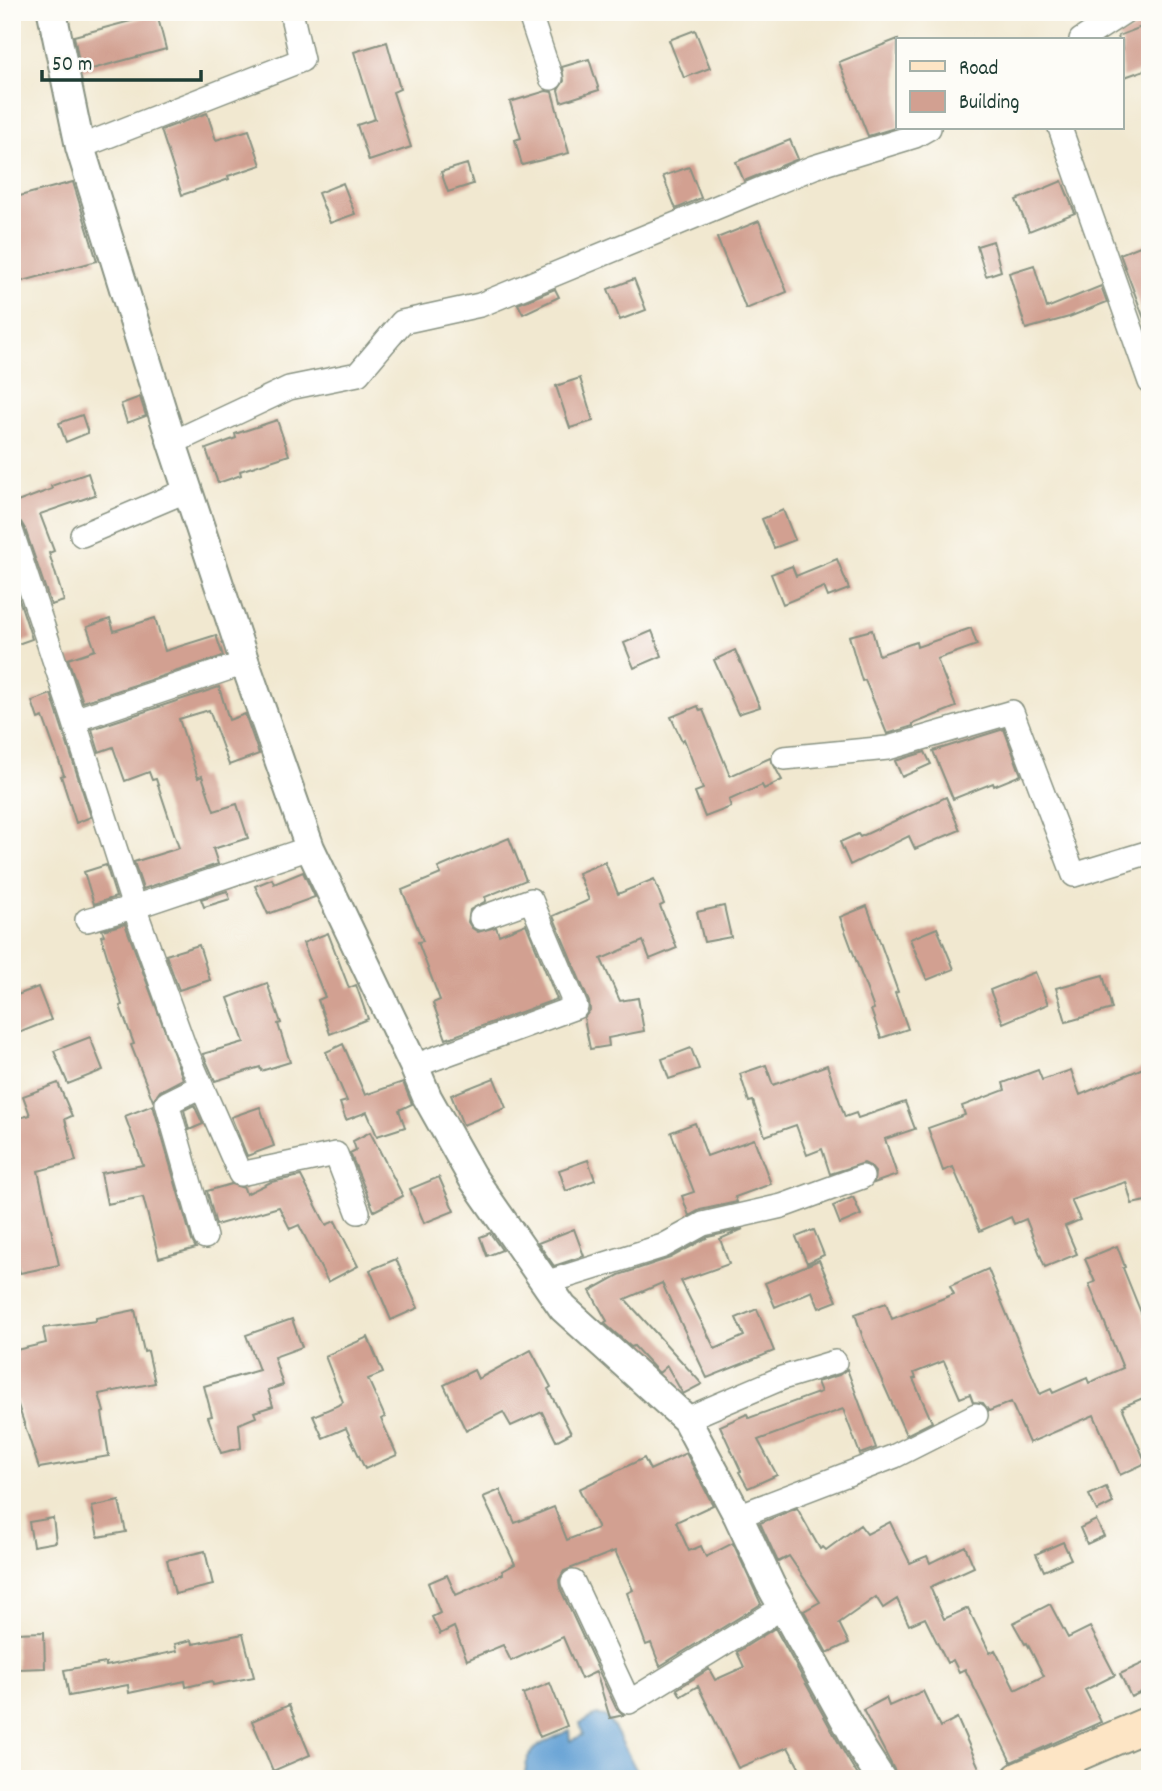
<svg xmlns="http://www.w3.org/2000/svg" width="1162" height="1791" viewBox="0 0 1162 1791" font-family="Dekko,sans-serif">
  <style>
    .water { fill: #63a0d4; stroke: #416e84; stroke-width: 2 }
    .building { fill: #d2a091 }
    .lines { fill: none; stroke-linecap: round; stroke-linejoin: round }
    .minor-casing { stroke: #889282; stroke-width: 26 }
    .tertiary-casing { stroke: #889282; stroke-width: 32 }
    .secondary-casing { stroke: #889282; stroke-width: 37 }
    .minor { stroke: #fff; stroke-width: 23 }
    .tertiary { stroke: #fff; stroke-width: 28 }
    .secondary { stroke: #fde5c5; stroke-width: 33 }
  </style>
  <rect width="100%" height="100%" fill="#fdfcf7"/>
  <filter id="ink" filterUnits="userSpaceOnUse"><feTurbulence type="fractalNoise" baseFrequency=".0143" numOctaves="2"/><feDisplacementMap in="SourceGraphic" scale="14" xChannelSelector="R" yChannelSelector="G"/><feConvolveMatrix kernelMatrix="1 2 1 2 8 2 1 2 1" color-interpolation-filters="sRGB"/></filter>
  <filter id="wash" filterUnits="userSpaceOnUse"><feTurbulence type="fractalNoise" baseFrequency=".00686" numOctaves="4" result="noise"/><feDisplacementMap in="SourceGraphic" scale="28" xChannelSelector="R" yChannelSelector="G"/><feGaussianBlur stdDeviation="1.57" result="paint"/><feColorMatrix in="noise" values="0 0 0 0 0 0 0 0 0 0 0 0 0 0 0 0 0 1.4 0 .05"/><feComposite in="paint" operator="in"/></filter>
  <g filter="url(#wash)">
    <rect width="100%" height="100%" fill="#f1e8d0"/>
    <path class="water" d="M597,1715L605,1716L614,1727L641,1779H525C525,1743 541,1746 569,1730L570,1741L583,1735L580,1723Z"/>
    <g id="blocks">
      <path class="building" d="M157,14L166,49L81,72L74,36Z
        M1144,26L1150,42V68L1122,78V40H1119L1118,36Z
        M695,30L710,68L684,78L669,40Z
        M898,39V127L868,136L839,62Z
        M387,42L400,89L393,92L411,147L369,161L357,125L375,119L354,52Z
        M589,59L599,90L561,102L558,90L564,81L562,67Z
        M546,91L552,92L569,153L522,165L515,140L521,138L510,102Z
        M207,113L216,140L249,130L261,165L228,176L229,179L182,195L161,130Z
        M790,140L798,159L744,181L736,162Z
        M467,164L473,184L448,192L441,172Z
        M689,167L701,198L676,209L663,176Z
        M1062,181L1075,213L1029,231L1016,200Z
        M73,182L97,261L12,284V198Z
        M343,183L355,214L330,223L318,193Z
        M759,221L787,292L746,309L717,238Z
        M993,241L1001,271L986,276L977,246Z
        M1150,242V332H1149L1120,254Z
        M1034,265L1047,308L1101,286L1107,302L1069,317L1026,329L1009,273Z
        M634,279L646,310L620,320L608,289Z
        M555,289L559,297L523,314L518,304Z
        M580,378L593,421L570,428L556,386Z
        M140,397L146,416L127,423L121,404Z
        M82,415L88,433L66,442L59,423Z
        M277,420L289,455L240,471L241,475L218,483L206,449L236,438L235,434Z
        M88,473L95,495L40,514L54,551L49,553L64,601L51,605L25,529L21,522L12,519V504L52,489L51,486Z
        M783,510L795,540L774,548L762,519Z
        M837,559L849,589L828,597L824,587L783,604L771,574L792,566L796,576Z
        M12,578L32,639L12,646Z
        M155,618L165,651L216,635L223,656L83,702L68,659L95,650L87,627L110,619L114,631Z
        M971,628L977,645L937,659L956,707L913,724V726L887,734L865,680L862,681L849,636L872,630L879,655L916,642L917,647Z
        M652,631L662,656L634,668L624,643Z
        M735,650L760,707L738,714L714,660Z
        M219,687L229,720L245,714L259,754L229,765L209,710L179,719L198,778L202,776L214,811L237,804L248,838L213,849L218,864L143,889L134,862L179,848L156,779L152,780L149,772L125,781L113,747L99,752L92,729Z
        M51,694L91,817L76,823L61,776L64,775L43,717L38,719L32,701Z
        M698,706L700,711L703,710L730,776L770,758L782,780L764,789L762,785L729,800L731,807L705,817L695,792L703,789L684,739L682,741L671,717Z
        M1004,729L1021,775L994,786L993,783L953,799L933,751Z
        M925,752L931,764L902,777L895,761Z
        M946,797L960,830L915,849L909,836L850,865L840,842L858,834L860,837Z
        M509,838L526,880L485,897L486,901L470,910L468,922L472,928L478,932L496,927L499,935L526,924L557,999L446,1039L433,1003L440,1000L418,942L423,941L402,890L441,874L438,868Z
        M605,862L618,894L654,879L664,904L660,906L677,948L650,959L643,941L601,959L620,1001L638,998L644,1031L608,1038L609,1046L590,1049L584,1018L590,1010L589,1002L553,916L589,900L578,873Z
        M106,865L116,897L94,904L84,872Z
        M303,872L315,897L268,914L255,886L272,879L274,884Z
        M227,891L230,899L204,907L201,899Z
        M724,906L731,937L704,942L697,912Z
        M867,906L898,992L895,993L908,1029L881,1038L871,1010L874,1009L840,917Z
        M125,924L183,1079L160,1091L153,1101L131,1045L134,1044L120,1006L122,1005L101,936L104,935L102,930Z
        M937,928L954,969L927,980L910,939Z
        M328,933L349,988L356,985L368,1019L330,1034L318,1000L325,997L303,943Z
        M199,945L210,980L179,990L166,955Z
        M1035,972L1048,1004L1003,1023L990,990Z
        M1103,975L1112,1009L1066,1022L1056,988Z
        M267,983L281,1023L278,1024L290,1062L261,1071L260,1067L215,1081L203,1054L244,1042L228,998Z
        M38,987L51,1020L16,1034L12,1025V997Z
        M90,1037L103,1070L68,1084L54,1051Z
        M343,1044L365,1095L403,1082L412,1104L399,1110L405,1127L377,1136L367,1112L346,1120L340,1103L347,1101L326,1052Z
        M691,1048L699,1069L669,1079L662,1059Z
        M766,1065L773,1085L827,1065L845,1117L856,1113L858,1118L905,1102L915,1129L885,1139L897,1175L874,1183L875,1172L870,1166L864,1163L830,1174L822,1149L807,1155L796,1125L765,1136L753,1101L749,1102L740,1074Z
        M1150,1065V1200L1132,1204L1126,1182L1071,1200L1080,1220L1065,1226L1077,1254L1045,1267L1026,1219L1014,1224L1011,1217L980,1231L953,1167L943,1171L928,1128L965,1115L962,1106L1005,1090L1003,1083L1038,1070L1042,1080L1071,1070L1080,1095Z
        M494,1078L506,1108L463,1125L451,1095Z
        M58,1083L72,1116L65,1119L76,1161L38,1171L59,1265L20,1273L12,1238V1120L30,1115L23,1096Z
        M153,1105L192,1241L196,1248L159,1258L143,1197L107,1204L101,1173L143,1165L125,1116Z
        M194,1105L203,1124L189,1130L184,1110Z
        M260,1107L274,1146L247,1156L231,1117Z
        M695,1123L707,1156L754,1139L771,1184L735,1197L737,1202L700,1210L689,1216L682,1196L694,1192L671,1132Z
        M370,1132L403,1196L374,1211L350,1153L356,1150L353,1141Z
        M588,1160L595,1180L566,1191L559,1170Z
        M301,1176L326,1225L335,1221L358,1266L328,1282L299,1225L290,1229L279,1207L216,1225L207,1191L231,1184L244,1188L246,1194L271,1182Z
        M439,1177L454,1211L424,1223L410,1189Z
        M853,1197L861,1215L840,1224L833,1206Z
        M574,1229L584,1256L554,1266L538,1243Z
        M743,1229L720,1239L729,1264L681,1281L715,1349L744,1336L736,1318L757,1309L774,1351L707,1378L662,1283L625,1299L702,1384L683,1394L667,1366L659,1373L634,1346L631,1347L604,1323L607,1321L590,1291L619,1275L670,1258L708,1237Z
        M814,1230L824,1255L807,1263L796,1237Z
        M490,1233L502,1250L487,1256L480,1237Z
        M1117,1246L1125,1267L1123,1268L1150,1335V1395L1122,1407L1146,1463L1120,1475L1094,1415L1029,1443L1011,1402L989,1411L983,1403L973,1402L970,1394L960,1398L944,1361L914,1373L916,1378L913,1379L932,1422L906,1435L863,1338L855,1314L886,1303L892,1319L954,1294L950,1286L988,1269L1040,1394L1051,1389L1053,1393L1087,1378L1089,1383L1123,1368L1089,1284L1095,1282L1085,1259Z
        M396,1259L418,1308L391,1320L370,1270Z
        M819,1260L837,1301L819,1308L812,1291L775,1307L765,1283Z
        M135,1310L144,1352L148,1351L155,1383L99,1394L104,1412L102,1413L109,1456L39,1468L12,1387V1351L46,1343L43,1328L96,1321V1318Z
        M292,1319L302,1347L274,1357L283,1385L268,1390L273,1406L254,1412L256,1417L239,1424L241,1448L221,1453L208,1417L212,1416L204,1386L259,1370L246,1335Z
        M368,1337L383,1373L368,1379L385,1417L381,1419L397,1455L365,1469L346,1428L323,1438L313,1416L341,1404L343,1402L325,1356Z
        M531,1350L551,1387L548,1389L571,1433L556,1441L542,1412L511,1426L503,1412L466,1431L444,1385L474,1370L478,1379Z
        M847,1369L876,1448L860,1454L843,1409L758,1440L777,1475L748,1488L739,1472L741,1471L720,1426L747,1414L749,1418L821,1392L817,1382L839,1375Z
        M686,1453L713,1505L676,1522L689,1551L701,1546L706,1557L733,1543L761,1604L660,1666L651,1643L646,1645L627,1593L633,1590L615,1551L564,1571L559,1580L560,1588L616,1708L624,1715L610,1718L596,1672L581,1679L563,1637L511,1661L503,1645L467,1660L454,1627L440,1634L432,1617L440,1613L428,1583L447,1575L456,1595L503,1574L502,1571L515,1564L483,1497L500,1490L515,1523L554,1507L567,1540L598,1528L579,1489L644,1458L650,1470Z
        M1106,1487L1113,1503L1097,1511L1089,1495Z
        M119,1501L126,1532L98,1537L92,1507Z
        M797,1508L820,1549L823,1547L826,1550L860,1525L867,1534L890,1522L910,1563L927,1556L930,1563L965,1546L974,1567L930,1587L944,1619L968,1608L990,1653L995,1650L1015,1690L1044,1676L1027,1643L1025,1644L1013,1623L1050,1604L1068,1638L1090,1627L1115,1675L1085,1690L1101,1722L1011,1762L965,1669L959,1672L953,1660L947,1663L925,1618L909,1625L897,1599L883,1608L876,1597L839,1623L849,1643L827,1653L804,1611L820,1602L789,1556L778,1562L760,1523Z
        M53,1518L56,1542L33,1546L29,1522Z
        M1096,1520L1104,1536L1087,1544L1080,1528Z
        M1063,1542L1071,1559L1044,1571L1036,1554Z
        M205,1551L213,1585L175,1594L167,1560Z
        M775,1628L846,1756L860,1779H805L788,1747L738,1768L698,1686L681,1696L677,1689L709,1669L715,1680L744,1667L737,1652Z
        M44,1632L45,1668L17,1669L15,1633Z
        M243,1634L254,1677L213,1685L212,1681L186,1687L185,1681L129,1693L128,1685L69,1696L64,1670L106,1663V1666L177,1651L175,1644L192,1640L193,1644Z
        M1150,1660V1688L1131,1697L1120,1674Z
        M550,1683L567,1726L540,1737L523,1694Z
        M923,1691L940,1727L957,1718L984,1779H899L863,1710L886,1698L889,1706Z
        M289,1705L310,1755L273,1771L252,1721Z"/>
    </g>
  </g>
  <g filter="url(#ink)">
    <use href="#blocks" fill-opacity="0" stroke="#889282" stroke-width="2"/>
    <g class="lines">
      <g class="minor-casing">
        <path id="minor" d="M529,12L551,78
          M1081,40L1124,12
          M1060,128L1150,382
          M80,147L302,60L291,12
          M172,443L289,388L358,374L402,322L480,305L814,167L915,136L929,128
          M12,533L74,720L245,663
          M82,535L188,490
          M74,720L134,907L184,1046L240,1174L336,1154L358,1212
          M784,758L888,748L1012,712L1074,875L1150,852
          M87,920L134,907L310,848
          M414,1066L576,1007L531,900L481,918
          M201,1086L167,1103L205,1237
          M545,1283L663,1246L703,1224L782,1206L862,1177
          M686,1419L782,1378L835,1362
          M738,1516L895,1456L976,1415
          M573,1582L629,1702L783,1607"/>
      </g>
      <g class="tertiary-casing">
        <path id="tertiary" d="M52,12L80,147L172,443L245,663L310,848L414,1066L427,1097L472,1177L563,1308L686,1419L738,1516L770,1584L861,1748L881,1779"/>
      </g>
      <g class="secondary-casing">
        <path id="secondary" d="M1019,1779L1150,1723"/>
      </g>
      <use href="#minor" class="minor"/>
      <use href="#tertiary" class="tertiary"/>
      <use href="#secondary" class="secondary"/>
    </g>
  </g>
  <rect width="1162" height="1791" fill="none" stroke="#fdfcf7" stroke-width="42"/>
  <rect x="896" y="38" width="228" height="91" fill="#fdfcf7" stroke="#a4b0a9" stroke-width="2"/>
  <rect x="910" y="61" width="35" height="10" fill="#fde5c5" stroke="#a4b0a9" stroke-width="2"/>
  <text x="959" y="74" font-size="21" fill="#1f3d34">Road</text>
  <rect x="910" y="91" width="35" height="21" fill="#d2a091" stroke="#a4b0a9" stroke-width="2"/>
  <text x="959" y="108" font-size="21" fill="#1f3d34">Building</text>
  <path d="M42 70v10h159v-10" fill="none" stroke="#1f3d34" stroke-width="3.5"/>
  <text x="52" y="70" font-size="21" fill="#1f3d34" stroke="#fdfcf7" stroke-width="5" paint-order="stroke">50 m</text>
</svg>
